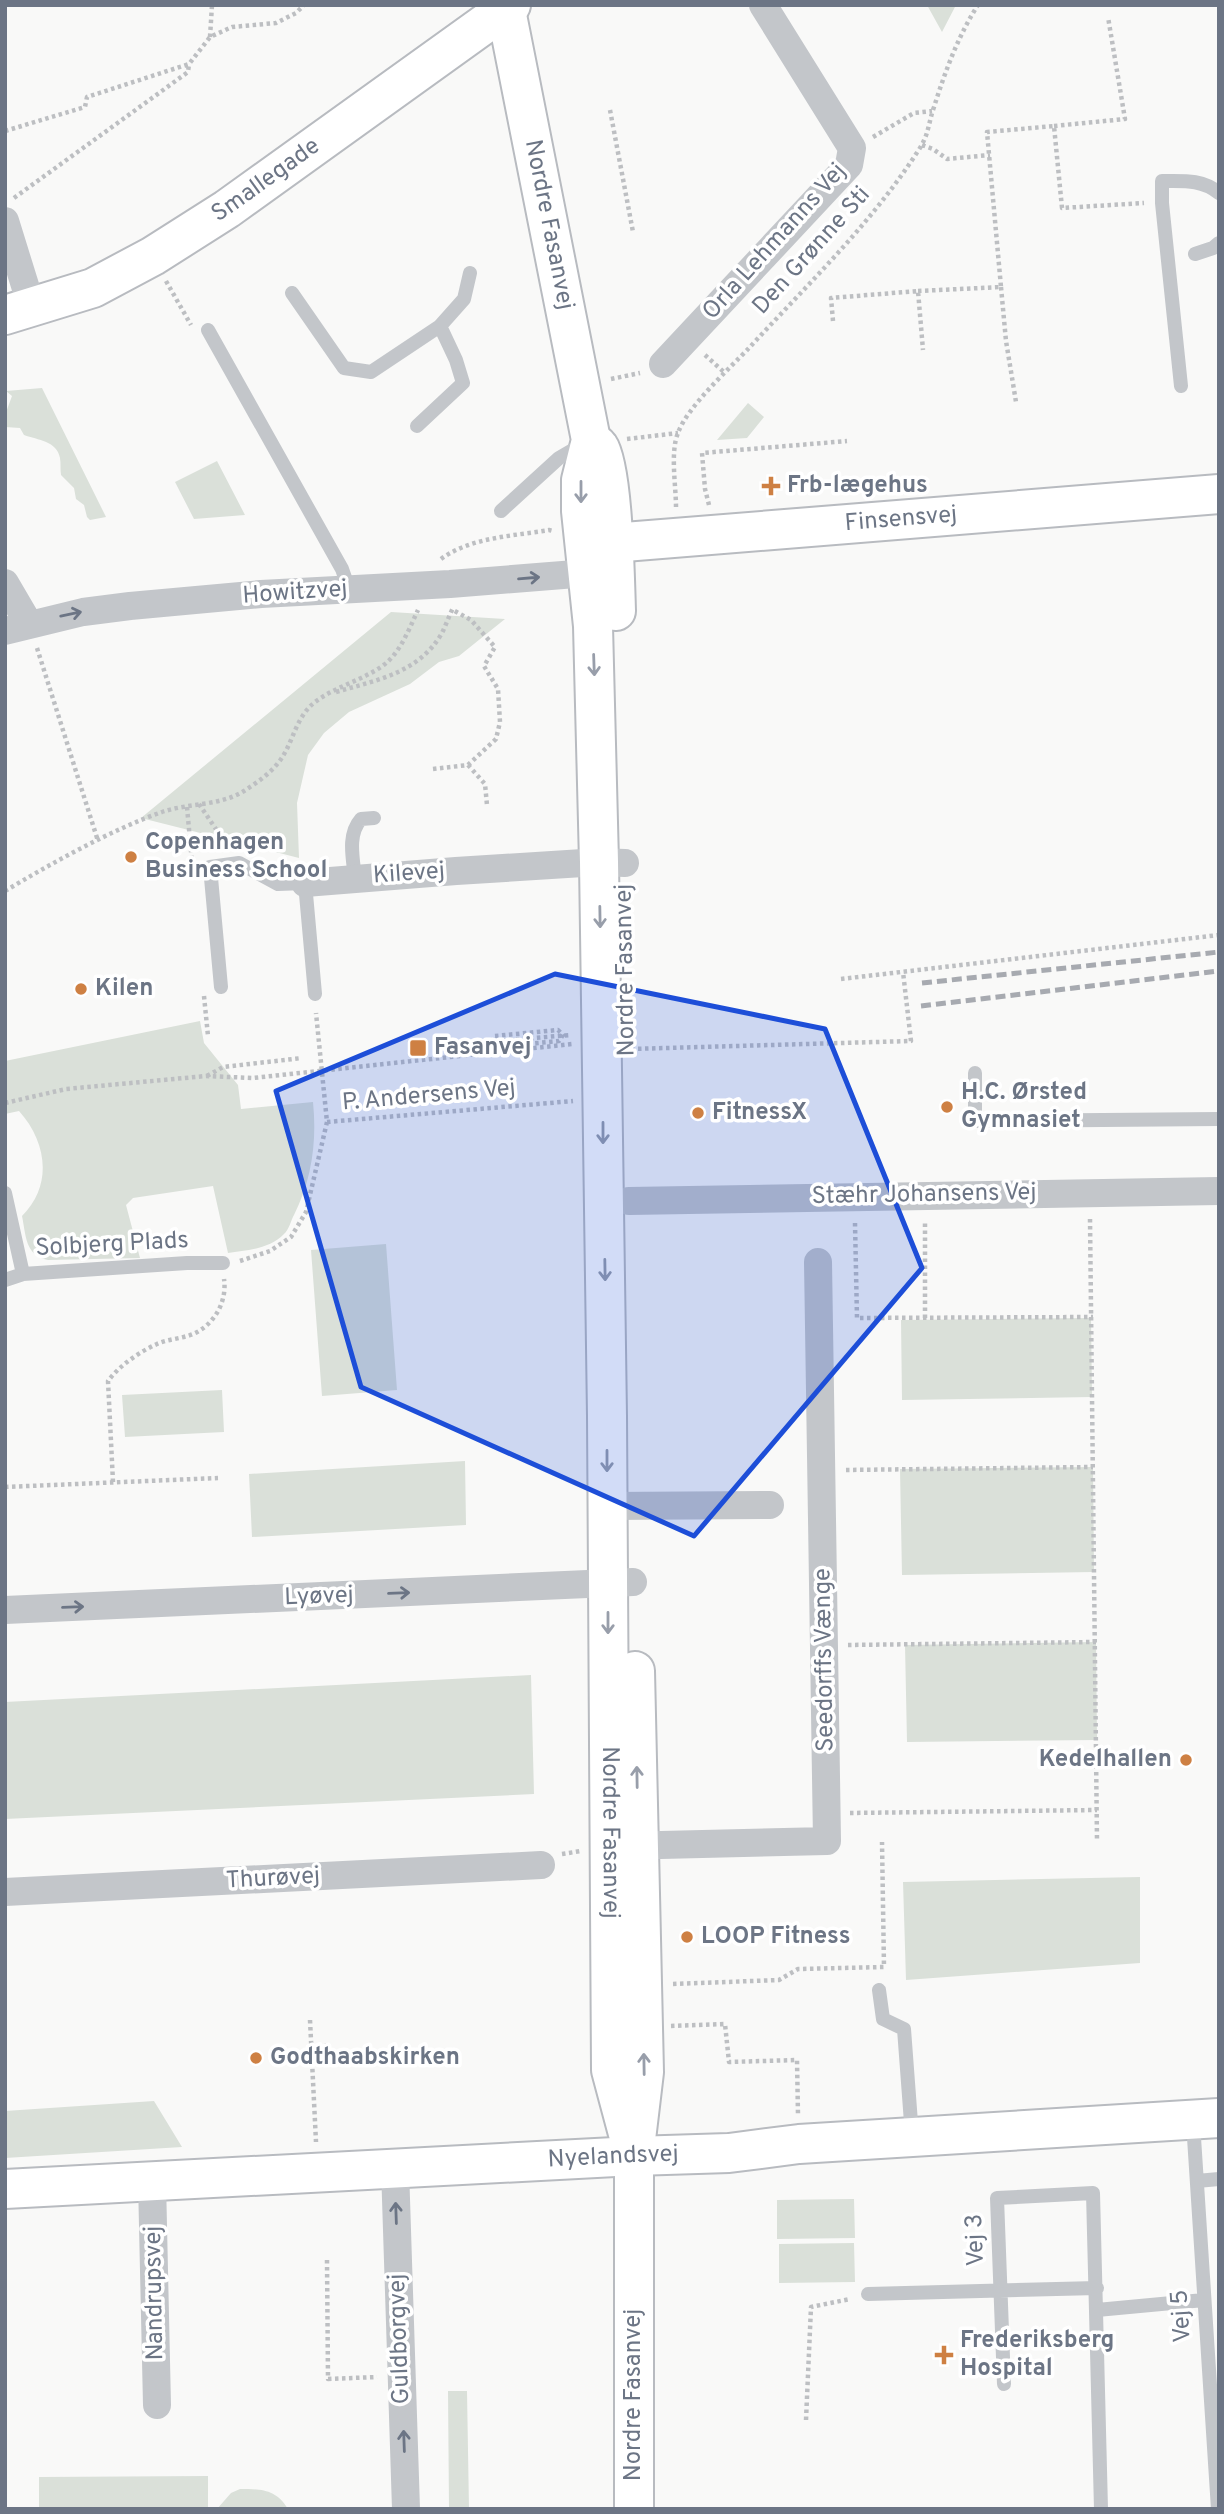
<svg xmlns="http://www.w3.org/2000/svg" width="1224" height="2514" viewBox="0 0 1224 2514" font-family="Overpass,sans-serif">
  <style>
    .green { fill: #dae0d9 }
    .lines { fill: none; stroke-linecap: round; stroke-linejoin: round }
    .secondary-casing { stroke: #b8bbc0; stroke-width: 42 }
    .path { stroke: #bdbfc2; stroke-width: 4.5; stroke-dasharray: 3.5 3.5; stroke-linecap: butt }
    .lane { stroke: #c3c6ca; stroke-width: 14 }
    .street { stroke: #c3c6ca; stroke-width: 28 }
    .secondary { stroke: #fff; stroke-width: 38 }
    .rail { stroke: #a7aab0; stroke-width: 5; stroke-dasharray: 10 5; stroke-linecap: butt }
    .oneway { stroke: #989eaa }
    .oneway2 { stroke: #6c7585 }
    .marked { fill: #1d4ed8; fill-opacity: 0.2; stroke: #1d4ed8; stroke-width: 5; stroke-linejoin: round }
    .poi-dot { fill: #ce8043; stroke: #fff; stroke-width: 2.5 }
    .labels { text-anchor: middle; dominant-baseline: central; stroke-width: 7; stroke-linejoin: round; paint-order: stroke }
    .street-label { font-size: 24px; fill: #6c7585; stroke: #fff }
    .poi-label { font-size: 24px; font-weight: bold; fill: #6c7585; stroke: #fff; text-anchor: start }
  </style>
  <rect width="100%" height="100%" fill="#f9f9f8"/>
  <path class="green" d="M927,5H956L942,32Z
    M42,388L106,517L90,520L87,517L84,505L76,499L74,488L61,475C60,469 61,464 60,458C57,441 38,440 24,435L20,428L5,427V415L12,396L6,391Z
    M748,403L764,417L747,438L717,440Z
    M217,461L245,515L194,519L175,482Z
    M391,612L505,619L459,656L439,662L410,684L349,712L324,733L308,755L297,803L299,858L141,818Z
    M200,1021L204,1043L238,1085L241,1109L313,1102C317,1141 312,1179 294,1215C291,1220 289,1230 284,1234C270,1249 247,1250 228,1253L213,1186L133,1198L126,1205L140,1258L48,1260C25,1256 26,1235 22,1216C53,1185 47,1142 19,1111L5,1114V1061Z
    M386,1244L397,1390L322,1396L311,1250Z
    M1091,1318L1092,1397L902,1400L901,1320Z
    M222,1390L224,1432L125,1437L122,1395Z
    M465,1461L466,1525L252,1537L249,1474Z
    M1093,1467L1094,1572L902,1575L900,1469Z
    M1096,1642L1097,1740L907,1742L905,1645Z
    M531,1675L534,1794L5,1819V1702Z
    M1140,1877V1963L906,1980L903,1882Z
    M154,2101L182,2147L5,2158V2111Z
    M854,2199L855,2238L777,2239V2200Z
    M854,2243L855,2282L779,2283V2244Z
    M448,2391H467L469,2509H449Z
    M208,2476V2509H39V2477Z
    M240,2489C261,2489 276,2489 288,2509H217L231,2493Z"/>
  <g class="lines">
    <g class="secondary-casing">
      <g id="secondary">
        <path id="s1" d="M505,5L591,440L581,480V511L593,626L599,862L607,1416L611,2070L634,2156"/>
        <path id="s2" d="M5,315L93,288L153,256L227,209L511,5"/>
        <path d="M591,440C593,442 597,444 599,447C613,467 615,580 616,611"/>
        <path id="s3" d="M587,545L1219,494"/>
        <path id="s4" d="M5,2189L634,2156L729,2153L799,2144L1219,2118"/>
        <path d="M634,2509V2156L644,2072L635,1671"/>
      </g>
    </g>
    <path class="path" d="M210,37L212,5
      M610,110L633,232
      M1054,126L1125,119L1108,17
      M5,131L85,107L87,97L189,64L210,37L232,27L276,23L296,13L304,5
      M873,137L914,113L932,111
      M922,145L933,149L947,159L990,155
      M14,198L188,72L189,64
      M166,281L191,325
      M1001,287L1006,341L1016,402
      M918,291L1001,287L987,132L1054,126L1062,208L1144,203
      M833,321L831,298L918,291L923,350
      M705,355L725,373
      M611,379L640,373
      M627,439L678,433
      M709,505L705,489L702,453L847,441
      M676,507C676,486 670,452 678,433C687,407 729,369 749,348C807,285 871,224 918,151C929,135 928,124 934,107C945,72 958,36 978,5
      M441,559C471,537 514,536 549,530L553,531
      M37,648L98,841
      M336,692C377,680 419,673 442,633C446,625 449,616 453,608
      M468,765L485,784L487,805
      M433,769L468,765L496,739L500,722L498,689L484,666L495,647L471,620L453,610
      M199,804L228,847
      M187,807L192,862
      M5,891C52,863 111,830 162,812C188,803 220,806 244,791C258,782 274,771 283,756C294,738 297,716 315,702C336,686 364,680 385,664C401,651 409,629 418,610
      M841,979L1219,935
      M204,996L208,1036
      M495,1036L558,1030L563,1035L559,1041L496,1047
      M495,1041L571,1035
      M451,1045L462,1044
      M631,1049L911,1041L903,972
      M207,1076L223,1067L302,1058
      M5,1103L66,1089L206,1076L253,1078L572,1044
      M327,1122L573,1101
      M1090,1219L1097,1841
      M855,1223L857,1318L1093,1317
      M240,1261L270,1251L291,1237L306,1212L327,1122L316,1013
      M925,1318V1221
      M846,1470L1093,1467
      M113,1482L108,1381C119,1366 139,1352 157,1344C170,1338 186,1339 199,1331C217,1320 227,1299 224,1279
      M5,1487L218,1478
      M848,1645L1096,1642
      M850,1813L1097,1810
      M562,1854L581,1851
      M673,1984L779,1980L798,1969L884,1967L882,1842
      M310,2020L316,2142
      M671,2026L725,2024L729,2062L797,2060L798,2115
      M311,2047L331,2045
      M327,2260L328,2379L377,2377
      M806,2420L811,2307L850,2299"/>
    <path class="lane" d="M1195,254L1213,248L1219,243
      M292,293L344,368L371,372L440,326L464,299L470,273
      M208,330L342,569L349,589
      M1181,386L1162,203V181C1183,181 1202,179 1219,193
      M417,426L463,383L456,360L440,326
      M501,511L559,458L583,444
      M355,878C353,858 347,835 361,819L374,818
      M221,987L210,867L239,863L278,884L305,883L315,994
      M975,1073V1121L1219,1119
      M5,1193L23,1274
      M5,1280L23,1274L187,1263H223
      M879,1990L883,2019L904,2029L912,2136
      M1193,2122L1218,2509
      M1197,2181L1219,2179
      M868,2294L1097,2288
      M1097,2310L1204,2300
      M1004,2384L997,2198L1093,2193L1101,2509"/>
    <path class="street" d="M5,221L32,308
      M663,364L849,165L852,148L763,5
      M5,583L29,624
      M5,631L83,612L130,606L261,594L450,584L588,573
      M305,883L456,871L599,862L625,863
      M629,1201L1219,1191
      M607,1506L770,1505
      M5,1610L633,1582
      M620,1846L827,1841L818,1262
      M5,1892L541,1865
      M395,2168L406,2509
      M152,2181L157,2405"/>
    <use href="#secondary" class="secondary"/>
    <path class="rail" d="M922,983L1219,952
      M921,1006L1219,971"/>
  </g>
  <defs><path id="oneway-shaft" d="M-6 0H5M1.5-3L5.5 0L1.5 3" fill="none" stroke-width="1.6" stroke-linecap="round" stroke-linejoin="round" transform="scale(1.75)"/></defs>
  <g class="oneway">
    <use href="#oneway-shaft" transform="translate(581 492) rotate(90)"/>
    <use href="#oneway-shaft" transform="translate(594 665) rotate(88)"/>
    <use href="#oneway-shaft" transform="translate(600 917) rotate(89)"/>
    <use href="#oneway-shaft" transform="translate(603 1133) rotate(90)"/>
    <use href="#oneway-shaft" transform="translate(605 1270) rotate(89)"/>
    <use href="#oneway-shaft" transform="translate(607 1461) rotate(90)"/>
    <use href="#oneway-shaft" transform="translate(608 1623) rotate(90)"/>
    <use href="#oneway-shaft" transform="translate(637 1777) rotate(-91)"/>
    <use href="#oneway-shaft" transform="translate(644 2064) rotate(-91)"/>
  </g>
  <g class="oneway2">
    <use href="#oneway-shaft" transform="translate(529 578) rotate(-5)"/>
    <use href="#oneway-shaft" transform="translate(71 614) rotate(-12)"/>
    <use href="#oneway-shaft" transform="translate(399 1593) rotate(-2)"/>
    <use href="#oneway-shaft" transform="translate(73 1607) rotate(-2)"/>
    <use href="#oneway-shaft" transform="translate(396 2213) rotate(-92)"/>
    <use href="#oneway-shaft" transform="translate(404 2441) rotate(-92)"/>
  </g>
  <path class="marked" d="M555,974L825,1029L922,1268L694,1536L361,1387L276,1091Z"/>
  <g class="poi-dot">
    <path d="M767.5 475.5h7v7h7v7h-7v7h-7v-7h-7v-7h7z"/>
    <circle cx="131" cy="857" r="7"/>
    <circle cx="81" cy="989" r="7"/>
    <rect x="409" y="1039" width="18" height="18" rx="3.5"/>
    <circle cx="947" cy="1107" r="7"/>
    <circle cx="698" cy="1113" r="7"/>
    <circle cx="1186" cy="1760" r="7"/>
    <circle cx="687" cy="1937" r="7"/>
    <circle cx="256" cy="2058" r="7"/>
    <path d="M940.5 2344.5h7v7h7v7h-7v7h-7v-7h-7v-7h7z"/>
  </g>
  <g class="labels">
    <g class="street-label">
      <text stroke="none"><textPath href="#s2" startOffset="296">Smallegade</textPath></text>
      <text stroke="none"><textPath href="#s1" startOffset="224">Nordre Fasanvej</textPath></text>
      <text transform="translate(775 242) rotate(-48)">Orla Lehmanns Vej</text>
      <text transform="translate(812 251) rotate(-48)">Den Grønne Sti</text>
      <text stroke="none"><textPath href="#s3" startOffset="315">Finsensvej</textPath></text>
      <text transform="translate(295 593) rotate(-4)">Howitzvej</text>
      <text transform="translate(409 874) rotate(-4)">Kilevej</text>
      <text transform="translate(626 970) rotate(-91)">Nordre Fasanvej</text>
      <text transform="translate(429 1096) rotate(-5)">P. Andersens Vej</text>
      <text transform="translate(924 1195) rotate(-1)">Stæhr Johansens Vej</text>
      <text transform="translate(112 1245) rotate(-3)">Solbjerg Plads</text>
      <text transform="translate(319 1597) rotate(-2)">Lyøvej</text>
      <text transform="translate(825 1660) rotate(-91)">Seedorffs Vænge</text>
      <text stroke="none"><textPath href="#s1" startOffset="1838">Nordre Fasanvej</textPath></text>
      <text transform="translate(273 1879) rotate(-3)">Thurøvej</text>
      <text stroke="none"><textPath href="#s4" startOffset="609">Nyelandsvej</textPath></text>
      <text transform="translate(976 2240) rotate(-92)">Vej 3</text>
      <text transform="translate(155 2293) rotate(-91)">Nandrupsvej</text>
      <text transform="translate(1182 2316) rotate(-94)">Vej 5</text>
      <text transform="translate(400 2339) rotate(-92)">Guldborgvej</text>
      <text transform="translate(634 2395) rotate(-90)">Nordre Fasanvej</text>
    </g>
    <g class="poi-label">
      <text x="787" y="486">Frb-lægehus</text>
      <text x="145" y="843">Copenhagen<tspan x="145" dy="28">Business School</tspan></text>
      <text x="95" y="989">Kilen</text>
      <text x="434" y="1048">Fasanvej</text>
      <text x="961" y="1093">H.C. Ørsted<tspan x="961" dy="28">Gymnasiet</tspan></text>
      <text x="712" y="1113">FitnessX</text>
      <text x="1172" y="1760" text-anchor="end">Kedelhallen</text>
      <text x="701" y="1937">LOOP Fitness</text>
      <text x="270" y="2058">Godthaabskirken</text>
      <text x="960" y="2341">Frederiksberg<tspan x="960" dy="28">Hospital</tspan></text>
    </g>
  </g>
  <rect width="1224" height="2514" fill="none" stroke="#6c7585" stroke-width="14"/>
</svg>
